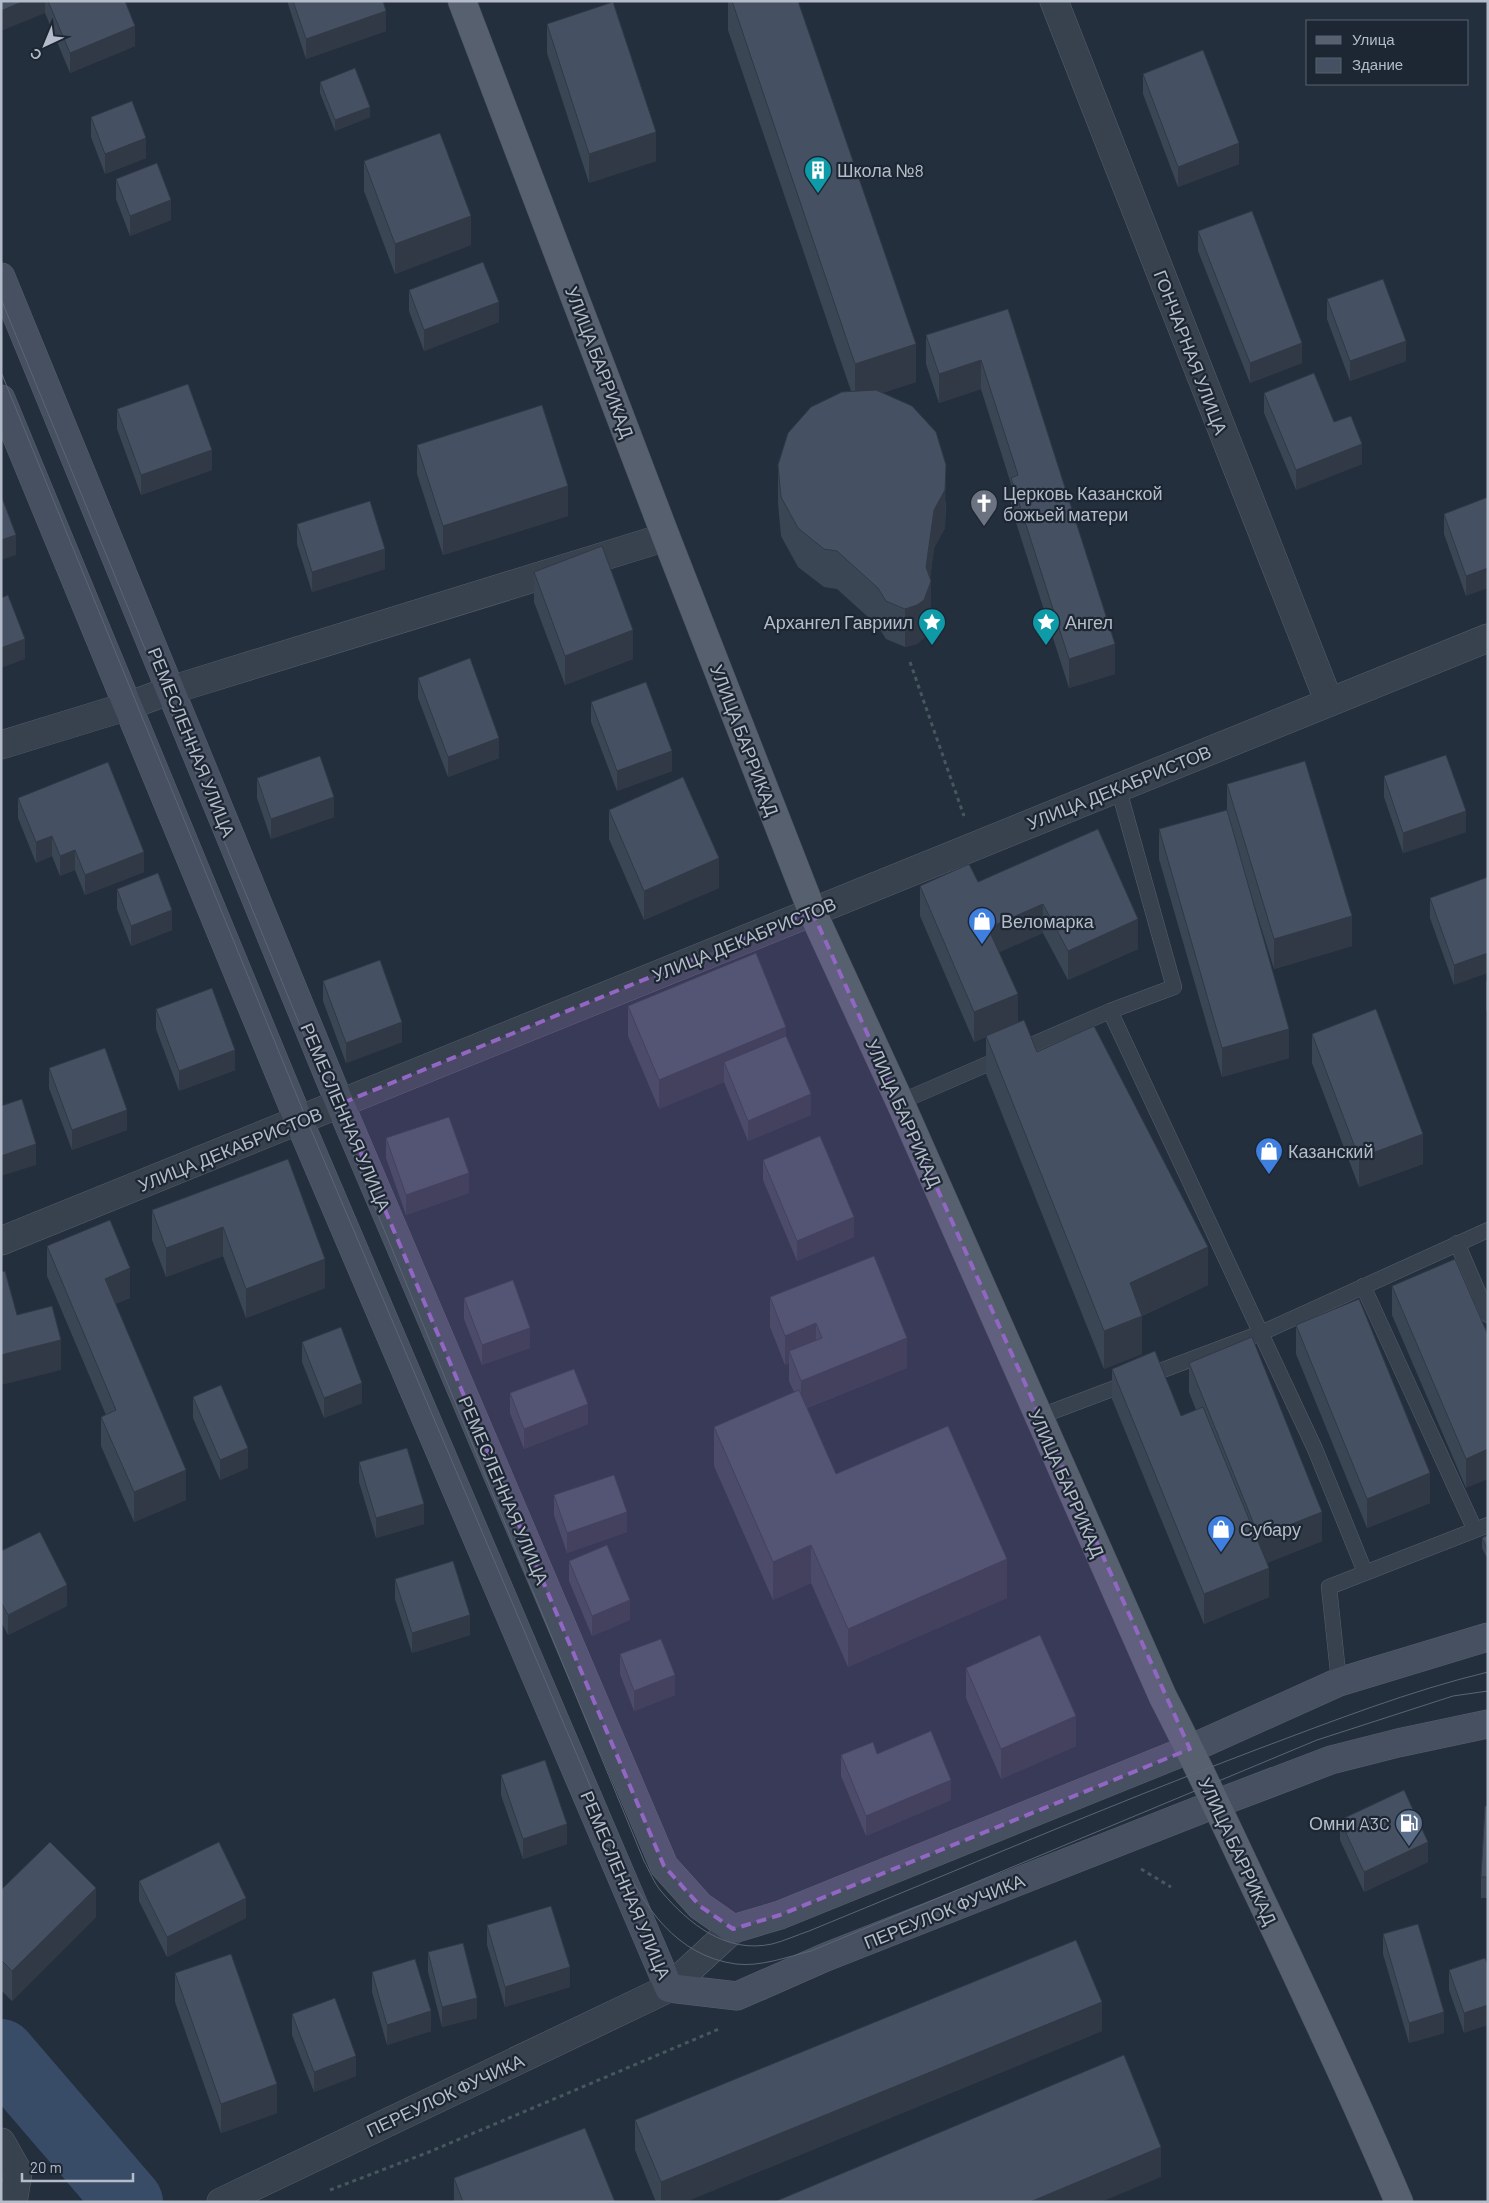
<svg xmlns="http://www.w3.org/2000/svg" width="1489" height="2203" viewBox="0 0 1489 2203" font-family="Barlow,sans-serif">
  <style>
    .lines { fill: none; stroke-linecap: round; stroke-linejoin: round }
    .river { stroke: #394c67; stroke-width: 68 }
    .lane-casing { stroke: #565f6c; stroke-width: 16 }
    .street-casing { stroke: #565f6c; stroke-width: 29 }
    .secondary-casing { stroke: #565f6c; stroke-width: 29 }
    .primary-casing { stroke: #414a57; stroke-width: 29 }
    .path { stroke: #44595c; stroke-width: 3; stroke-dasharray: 4 4; stroke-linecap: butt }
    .lane { stroke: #38414e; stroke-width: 15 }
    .street { stroke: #38414e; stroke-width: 28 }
    .secondary { stroke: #465061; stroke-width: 28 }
    .primary { stroke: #56606e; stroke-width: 28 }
    .tram { stroke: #5a6575; stroke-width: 1 }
    .wall { fill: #3b4654 }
    .shaded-wall { fill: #303945 }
    .building { fill: #455162; stroke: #303945 }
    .marked { fill: #9266c3; fill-opacity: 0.2; stroke: #9266c3; stroke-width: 4; stroke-dasharray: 10 6; stroke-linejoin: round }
    .labels { text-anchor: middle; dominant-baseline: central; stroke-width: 4.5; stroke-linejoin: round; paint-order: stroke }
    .poi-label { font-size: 18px; fill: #b4bcc9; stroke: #1d2633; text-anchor: start }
    .street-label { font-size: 18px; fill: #b4bcc9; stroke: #1d2633 }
  </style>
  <rect width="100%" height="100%" fill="#242f3e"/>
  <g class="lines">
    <path class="river" d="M1,2053L129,2202"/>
    <g class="lane-casing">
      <path id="lane" d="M1110,1011L1315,1449L1365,1572
        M900,1102L1110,1011L1174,987L1118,787
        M1457,1243L1488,1315
        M1363,1286L1475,1530
        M1038,1417L1261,1333L1488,1230
        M1339,1682L1329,1587L1488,1525"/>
    </g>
    <g class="street-casing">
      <path id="street" d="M1054,1L1329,702
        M1,745L128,706L171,690L666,537
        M1,1241L1488,638
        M1,2142L18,2172L13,2202
        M221,2202L669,1988L733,1929"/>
    </g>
    <g class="secondary-casing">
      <path id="secondary" d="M1,277L340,1104L664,1866L700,1906L733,1929L780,1915L1190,1749L1339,1682L1488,1637
        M1,399L299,1121L669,1988L737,1996L826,1957L1215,1804L1331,1760L1398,1743L1488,1724"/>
    </g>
    <g class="primary-casing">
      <path id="primary" d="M462,1L666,537L812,911L900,1102L1163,1697C1203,1774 1238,1852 1275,1929C1318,2020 1360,2110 1399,2202"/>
    </g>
    <path class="path" d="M910,662L964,816
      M1141,1869L1171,1887
      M330,2190L429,2152L719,2029"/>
    <use href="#lane" class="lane"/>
    <use href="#street" class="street"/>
    <use href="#secondary" class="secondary"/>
    <use href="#primary" class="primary"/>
    <path class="tram" d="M1,299L644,1861C649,1870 654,1883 661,1891C689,1924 726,1954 772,1944C784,1941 797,1935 809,1931C958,1870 1107,1806 1258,1749C1333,1721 1409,1691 1488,1672
      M1,372L306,1118L620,1856C643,1906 676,1956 736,1964C760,1967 787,1957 811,1951L1317,1740L1453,1696L1488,1691"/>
  </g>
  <path class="wall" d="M1,1H125L135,46L70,73L45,13Z
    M288,1H383L386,31L306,59L288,4Z
    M728,1H798L916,382L882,393L946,503L945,528L934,548L930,579L931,620L924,638L917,644L905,647L886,639L878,626L837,589L824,587L798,567L781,536L778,503V465L851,391L728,30Z
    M547,24L656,161L589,183L547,53Z
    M1143,74L1239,164L1178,187L1143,94Z
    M320,82L370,117L335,131L320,93Z
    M91,117L146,158L105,174L91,137Z
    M364,161L471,245L395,274L364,191Z
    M116,179L171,220L130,236L116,199Z
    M1198,231L1302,363L1250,383L1198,251Z
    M409,290L499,322L424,351L409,311Z
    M1327,299L1406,361L1350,381L1327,319Z
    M1008,309L1115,674L1069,688L1011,507V484L981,389L939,403L926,364V335Z
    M1264,393L1362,464L1296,490L1264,413Z
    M117,409L212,470L141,495L117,429Z
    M417,445L568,516L443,555L417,474Z
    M1488,497L1466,596L1444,534V514Z
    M297,524L385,569L312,592L297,544Z
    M534,572L633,659L565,685L534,602Z
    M418,678L499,758L448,777L418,698Z
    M591,702L672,771L617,791L591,722Z
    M1384,776L1466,832L1403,853L1384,797Z
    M257,778L334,817L271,839L257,798Z
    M1227,784L1352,946L1274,969L1244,872L1289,1058L1222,1077L1159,859V829L1227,810Z
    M18,798L144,872L85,895L75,870L60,876L52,856L36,863L18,818Z
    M609,810L719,888L644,920L609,839Z
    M1098,829L1138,949L1068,980L1043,933L999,952L1018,1022L1037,1052L1208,1285L1142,1316V1354L1104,1369L986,1074V1037L974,1042L920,916V886L978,882Z
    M1488,877L1454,985L1430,918V898Z
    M117,889L172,930L131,946L117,909Z
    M1488,980V1015L1486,1010V981Z
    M323,981L402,1042L346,1063L323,1001Z
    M628,1006L786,1036L811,1115L748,1141L724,1082L659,1109L628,1036Z
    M156,1009L235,1070L179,1091L156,1029Z
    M1312,1034L1423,1164L1359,1187L1312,1063Z
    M49,1068L127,1130L72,1150L49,1088Z
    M386,1138L469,1193L406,1215L386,1158Z
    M288,1159L325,1288L246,1318L223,1256L166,1277L152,1240V1210Z
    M763,1160L854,1237L797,1261L763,1180Z
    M47,1246L130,1298L115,1304L186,1500L134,1522L101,1446V1417L106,1415L47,1276Z
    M1392,1286L1488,1335L1466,1488L1392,1315Z
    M770,1297L907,1368L807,1408L836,1474L1007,1598L848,1667L811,1583L773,1600L714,1466V1427L794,1392L789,1381V1363L785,1365L770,1327Z
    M464,1298L530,1348L482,1365L464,1319Z
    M1296,1325L1430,1503L1367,1528L1296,1354Z
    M302,1342L362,1403L324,1418L302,1362Z
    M1189,1363L1322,1541L1267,1563L1269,1597L1204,1624L1112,1399V1369L1181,1416L1196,1410L1189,1392Z
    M510,1393L588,1424L524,1449L510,1413Z
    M193,1397L248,1468L220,1480L193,1418Z
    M359,1462L424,1524L376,1538L359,1482Z
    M554,1495L627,1532L567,1553L554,1515Z
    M1488,1535V1560L1482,1548V1538Z
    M1,1551L67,1606L8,1635L1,1622Z
    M569,1561L630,1620L592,1636L569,1581Z
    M395,1579L470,1635L412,1653L395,1599Z
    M620,1654L675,1695L634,1711L620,1674Z
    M966,1668L1076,1746L1001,1779L966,1698Z
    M877,1754L951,1800L866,1836L841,1776V1755Z
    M501,1775L567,1844L523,1859L501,1795Z
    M1488,1806V1898H1481V1877Z
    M1340,1820L1428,1862L1364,1892L1340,1840Z
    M139,1881L246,1918L167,1957L139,1901Z
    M1,1890L96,1917L12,2001L1,1990Z
    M487,1925L570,1987L505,2007L487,1945Z
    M1383,1934L1444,2033L1409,2043L1383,1954Z
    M428,1952L477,2018L442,2027L428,1972Z
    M1485,1958L1464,2033L1449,1990V1970Z
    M372,1972L431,2031L387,2045L372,1992Z
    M175,1973L277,2113L221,2133L175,2002Z
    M292,2014L356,2076L314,2092L292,2035Z
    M1102,2031L685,2202H656L635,2150V2120Z
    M454,2178L615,2202H454Z"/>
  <path class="shaded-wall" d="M24,1H45V13L1,31V11Z
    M386,11V31L306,59V39Z
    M135,26V46L70,73V53Z
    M370,107V117L335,131V120Z
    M656,132V161L589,183V154Z
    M146,138V158L105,174V154Z
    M1239,143V164L1178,187V167Z
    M171,200V220L130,236V216Z
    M471,216V245L395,274V244Z
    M499,302V322L424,351V330Z
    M1406,341V361L1350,381V361Z
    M1302,343V363L1250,383V363Z
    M916,344V382L855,402V364Z
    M981,360V389L939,403V374Z
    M1362,444V464L1296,490V470Z
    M212,450V470L141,495V475Z
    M946,465L945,528L934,548L929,586L931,581V620L924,638L917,644L905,647V609L926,567L934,510Z
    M568,486V516L443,555V526Z
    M16,535V555L1,560V540Z
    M385,549V569L312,592V572Z
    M1488,568V588L1466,596V576Z
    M633,630V659L565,685V656Z
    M25,639V659L1,668V648Z
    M1115,644V674L1069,688V659Z
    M499,738V758L448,777V757Z
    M672,751V771L617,791V771Z
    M334,797V817L271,839V819Z
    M1466,811V832L1403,853V833Z
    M52,836V856L36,863V842Z
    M75,850V870L60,876V856Z
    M144,852V872L85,895V875Z
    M719,858V888L644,920V891Z
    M1043,904V933L988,957V928Z
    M172,910V930L131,946V926Z
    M1352,916V946L1274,969V939Z
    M1138,919V949L1068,980V951Z
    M1488,953V973L1454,985V965Z
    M1018,994V1024L974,1042V1012Z
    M402,1022V1042L346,1063V1043Z
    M786,1027V1056L724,1062V1082L659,1109V1080Z
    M1289,1029V1058L1222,1077V1048Z
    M235,1050V1070L179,1091V1071Z
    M811,1094V1115L748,1141V1121Z
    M127,1110V1130L72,1150V1130Z
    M1423,1134V1164L1359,1187V1158Z
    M36,1144V1165L1,1176V1156Z
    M469,1173V1193L406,1215V1195Z
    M854,1217V1237L797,1261V1241Z
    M223,1227V1256L166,1277V1248Z
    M1208,1247V1285L1141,1316H1142V1354L1104,1369V1331L1130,1283Z
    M325,1259V1288L246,1318V1289Z
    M130,1268V1298L105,1308V1279Z
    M816,1323V1352L789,1351V1363L785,1365V1336Z
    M530,1328V1348L482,1365V1345Z
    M907,1338V1368L801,1410V1381Z
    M61,1340V1370L1,1385V1355Z
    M362,1383V1403L324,1418V1398Z
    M588,1404V1424L524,1449V1429Z
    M248,1448V1468L220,1480V1460Z
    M1488,1449V1479L1466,1488V1459Z
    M186,1470V1500L134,1522V1492Z
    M1430,1473V1503L1367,1528V1499Z
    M424,1504V1524L376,1538V1518Z
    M627,1512V1532L567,1553V1533Z
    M1322,1512V1541L1259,1566V1537Z
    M811,1545V1583L773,1600V1562Z
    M1007,1559V1598L848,1667V1629Z
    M1269,1568V1597L1204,1624V1594Z
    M67,1585V1606L8,1635V1615Z
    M630,1600V1620L592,1636V1616Z
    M470,1615V1635L412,1653V1633Z
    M675,1675V1695L634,1711V1691Z
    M1076,1716V1746L1001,1779V1749Z
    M951,1780V1800L866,1836V1816Z
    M567,1824V1844L523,1859V1839Z
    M1428,1842V1862L1364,1892V1872Z
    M96,1888V1917L12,2001V1971Z
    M246,1898V1918L167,1957V1937Z
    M570,1967V1987L505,2007V1987Z
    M477,1998V2018L442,2027V2007Z
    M1102,2002V2031L685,2202H661V2182Z
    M1488,2005V2025L1464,2033V2013Z
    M431,2011V2031L387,2045V2025Z
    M1444,2012V2033L1409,2043V2023Z
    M356,2056V2076L314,2092V2072Z
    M277,2084V2113L221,2133V2104Z
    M1161,2147V2177L1101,2202H1030Z"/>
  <path class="building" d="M1,1H24L1,11Z
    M48,1H125L135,26L70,53Z
    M293,1H383L386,11L306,39Z
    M732,1H798L916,344L855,364Z
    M613,2L656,132L589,154L547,24Z
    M1203,50L1239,143L1178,167L1143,74Z
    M355,68L370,107L335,120L320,82Z
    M132,101L146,138L105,154L91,117Z
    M440,133L471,216L395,244L364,161Z
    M157,163L171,200L130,216L116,179Z
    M1252,211L1302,343L1250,363L1198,231Z
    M483,262L499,302L424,330L409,290Z
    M1383,279L1406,341L1350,361L1327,299Z
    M1008,309L1115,644L1069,659L1011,478L1018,475L981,360L939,374L926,335Z
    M1314,373L1334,422L1351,416L1362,444L1296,470L1264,393Z
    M188,384L212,450L141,475L117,409Z
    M876,390L912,406L936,432L946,465L945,490L934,510L926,567L931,581L924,600L917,605L905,609L886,601L878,588L837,551L824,549L798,528L781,497L778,465L788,433L811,407L842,392Z
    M542,405L568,486L443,526L417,445Z
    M1,495L16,535L1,540Z
    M1488,497V568L1466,576L1444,514Z
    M370,501L385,549L312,572L297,524Z
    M602,546L633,630L565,656L534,572Z
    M8,595L25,639L1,648V598Z
    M470,658L499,738L448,757L418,678Z
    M646,682L672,751L617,771L591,702Z
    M1446,755L1466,811L1403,833L1384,776Z
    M320,756L334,797L271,819L257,778Z
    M1305,761L1352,916L1274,939L1227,784Z
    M108,762L144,852L85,875L75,850L60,856L52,836L36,842L18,798Z
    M683,777L719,858L644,891L609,810Z
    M1227,810L1289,1029L1222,1048L1159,829Z
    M1098,829L1138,919L1068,951L1043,904L988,928L1018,994L974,1012L920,886L969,864L978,882Z
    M158,873L172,910L131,926L117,889Z
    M1488,877V953L1454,965L1430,898Z
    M756,953L786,1027L659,1080L628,1006Z
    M380,960L402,1022L346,1043L323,981Z
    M212,988L235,1050L179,1071L156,1009Z
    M1376,1009L1423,1134L1359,1158L1312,1034Z
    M1024,1020L1037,1052L1094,1026L1208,1247L1130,1283L1142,1316L1104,1331L986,1036Z
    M786,1036L811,1094L748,1121L724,1062Z
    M105,1048L127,1110L72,1130L49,1068Z
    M22,1099L36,1144L1,1156V1106Z
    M449,1117L469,1173L406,1195L386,1138Z
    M820,1136L854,1217L797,1241L763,1160Z
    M288,1159L325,1259L246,1289L223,1227L166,1248L152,1210Z
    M110,1220L130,1268L105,1279L186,1470L134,1492L101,1417L116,1410L47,1246Z
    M874,1256L907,1338L801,1381L789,1351L822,1338L816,1323L785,1336L770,1297Z
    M1455,1259L1488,1335V1449L1466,1459L1392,1286Z
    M5,1271L17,1315L52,1306L61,1340L1,1355V1272Z
    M513,1280L530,1328L482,1345L464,1298Z
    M1359,1299L1430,1473L1367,1499L1296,1325Z
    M341,1327L362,1383L324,1398L302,1342Z
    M1252,1337L1322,1512L1259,1537L1189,1363Z
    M1155,1351L1181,1416L1203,1407L1269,1568L1204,1594L1112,1369Z
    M574,1369L588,1404L524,1429L510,1393Z
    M221,1385L248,1448L220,1460L193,1397Z
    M799,1390L836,1474L948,1426L1007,1559L848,1629L811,1545L773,1562L714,1427Z
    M407,1448L424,1504L376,1518L359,1462Z
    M614,1475L627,1512L567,1533L554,1495Z
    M40,1532L67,1585L8,1615L1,1602V1551Z
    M1488,1535V1550L1482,1538Z
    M607,1545L630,1600L592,1616L569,1561Z
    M453,1561L470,1615L412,1633L395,1579Z
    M1040,1635L1076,1716L1001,1749L966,1668Z
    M661,1639L675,1675L634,1691L620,1654Z
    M931,1731L951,1780L866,1816L841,1755L873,1742L877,1754Z
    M545,1760L567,1824L523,1839L501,1775Z
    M1404,1790L1428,1842L1364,1872L1340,1820Z
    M1485,1806H1488V1877H1481Z
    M50,1842L96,1888L12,1971L1,1960V1890Z
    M219,1842L246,1898L167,1937L139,1881Z
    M551,1906L570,1967L505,1987L487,1925Z
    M1418,1924L1444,2012L1409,2023L1383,1934Z
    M1076,1940L1102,2002L661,2182L635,2120Z
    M463,1943L477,1998L442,2007L428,1952Z
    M231,1954L277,2084L221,2104L175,1973Z
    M1485,1958L1488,1965V2005L1464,2013L1449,1970Z
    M415,1959L431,2011L387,2025L372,1972Z
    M335,1998L356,2056L314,2072L292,2014Z
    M1124,2055L1161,2147L1030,2202H774Z
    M585,2128L615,2202H463L454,2178Z"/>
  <path class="marked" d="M812,911L1190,1749L780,1915L733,1929L700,1906L664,1866L340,1104Z"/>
  <defs>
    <g id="building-pin" transform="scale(1.4375)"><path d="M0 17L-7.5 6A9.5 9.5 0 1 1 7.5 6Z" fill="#0f9aa8" stroke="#1d2633"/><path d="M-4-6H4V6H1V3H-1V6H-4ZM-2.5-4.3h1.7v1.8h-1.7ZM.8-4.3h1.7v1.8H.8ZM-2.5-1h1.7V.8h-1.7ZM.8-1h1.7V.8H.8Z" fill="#fff"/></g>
    <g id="church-pin" transform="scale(1.4375)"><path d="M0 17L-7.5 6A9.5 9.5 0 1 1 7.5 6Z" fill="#6b7280" stroke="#1d2633"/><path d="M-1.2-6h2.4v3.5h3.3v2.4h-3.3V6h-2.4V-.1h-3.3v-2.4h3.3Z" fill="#fff"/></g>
    <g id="sight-pin" transform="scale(1.4375)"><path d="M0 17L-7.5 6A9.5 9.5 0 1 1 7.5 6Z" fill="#0f9aa8" stroke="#1d2633"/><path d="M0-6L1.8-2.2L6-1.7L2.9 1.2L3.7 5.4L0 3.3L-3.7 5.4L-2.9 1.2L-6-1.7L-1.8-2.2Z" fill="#fff"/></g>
    <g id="shop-pin" transform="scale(1.4375)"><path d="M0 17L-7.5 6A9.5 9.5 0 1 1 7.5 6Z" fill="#3f7fe0" stroke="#1d2633"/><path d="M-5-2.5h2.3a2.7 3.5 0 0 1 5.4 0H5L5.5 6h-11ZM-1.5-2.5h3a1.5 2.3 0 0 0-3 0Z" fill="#fff"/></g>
    <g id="fuel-pin" transform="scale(1.4375)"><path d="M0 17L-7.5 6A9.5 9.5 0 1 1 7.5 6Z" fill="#5c6f8a" stroke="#1d2633"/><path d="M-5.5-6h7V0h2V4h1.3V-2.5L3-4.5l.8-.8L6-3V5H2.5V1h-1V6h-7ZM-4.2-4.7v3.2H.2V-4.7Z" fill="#fff"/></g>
  </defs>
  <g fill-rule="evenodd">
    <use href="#building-pin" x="818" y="170"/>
    <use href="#church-pin" x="984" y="503"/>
    <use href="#sight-pin" x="932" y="622"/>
    <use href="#sight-pin" x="1046" y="622"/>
    <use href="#shop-pin" x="982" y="921"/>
    <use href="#shop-pin" x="1269" y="1151"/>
    <use href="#shop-pin" x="1221" y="1529"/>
    <use href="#fuel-pin" x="1409" y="1823"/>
  </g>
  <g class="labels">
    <g class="poi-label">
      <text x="837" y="170">Школа №8</text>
      <text x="1003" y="493">Церковь Казанской<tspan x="1003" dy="21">божьей матери</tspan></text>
      <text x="913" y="622" text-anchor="end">Архангел Гавриил</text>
      <text x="1065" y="622">Ангел</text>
      <text x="1001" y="921">Веломарка</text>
      <text x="1288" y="1151">Казанский</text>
      <text x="1240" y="1529">Субару</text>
      <text x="1390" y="1823" text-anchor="end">Омни A3C</text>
    </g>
    <g class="street-label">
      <text transform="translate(1191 352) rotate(69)">ГОНЧАРНАЯ УЛИЦА</text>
      <text transform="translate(600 362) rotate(69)">УЛИЦА БАРРИКАД</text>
      <text transform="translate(745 740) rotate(69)">УЛИЦА БАРРИКАД</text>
      <text transform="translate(192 742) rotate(68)">РЕМЕСЛЕННАЯ УЛИЦА</text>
      <text transform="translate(1119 787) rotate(-22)">УЛИЦА ДЕКАБРИСТОВ</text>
      <text transform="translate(744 939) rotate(-22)">УЛИЦА ДЕКАБРИСТОВ</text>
      <text transform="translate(904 1113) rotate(66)">УЛИЦА БАРРИКАД</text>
      <text transform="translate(346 1117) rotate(67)">РЕМЕСЛЕННАЯ УЛИЦА</text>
      <text transform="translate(230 1149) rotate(-22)">УЛИЦА ДЕКАБРИСТОВ</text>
      <text transform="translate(1067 1483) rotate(66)">УЛИЦА БАРРИКАД</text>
      <text transform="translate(504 1490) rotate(67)">РЕМЕСЛЕННАЯ УЛИЦА</text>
      <text transform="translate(1238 1851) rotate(65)">УЛИЦА БАРРИКАД</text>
      <text transform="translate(626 1885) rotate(67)">РЕМЕСЛЕННАЯ УЛИЦА</text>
      <text transform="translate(944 1911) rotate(-22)">ПЕРЕУЛОК ФУЧИКА</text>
      <text transform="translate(445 2095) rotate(-25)">ПЕРЕУЛОК ФУЧИКА</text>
    </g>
  </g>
  <rect width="1489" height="2203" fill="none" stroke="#b4bcc9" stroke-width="5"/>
  <rect x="1306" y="20" width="162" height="65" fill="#1d2633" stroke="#59626f"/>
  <rect x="1316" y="36" width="25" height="8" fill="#56606e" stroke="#59626f"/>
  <text x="1352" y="45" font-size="15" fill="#b4bcc9">Улица</text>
  <rect x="1316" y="58" width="25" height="15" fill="#455162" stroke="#59626f"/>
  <text x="1352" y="70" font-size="15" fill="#b4bcc9">Здание</text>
  <g transform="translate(45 45) rotate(224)" stroke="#1d2633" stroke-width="4" paint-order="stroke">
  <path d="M0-4L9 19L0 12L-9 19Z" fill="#b4bcc9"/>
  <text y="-8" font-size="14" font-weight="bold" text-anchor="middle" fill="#b4bcc9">С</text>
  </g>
  <path d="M22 2173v8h111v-8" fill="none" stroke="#b4bcc9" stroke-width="2.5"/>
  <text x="30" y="2173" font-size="15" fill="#b4bcc9" stroke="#1d2633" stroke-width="4" paint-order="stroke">20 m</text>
</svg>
